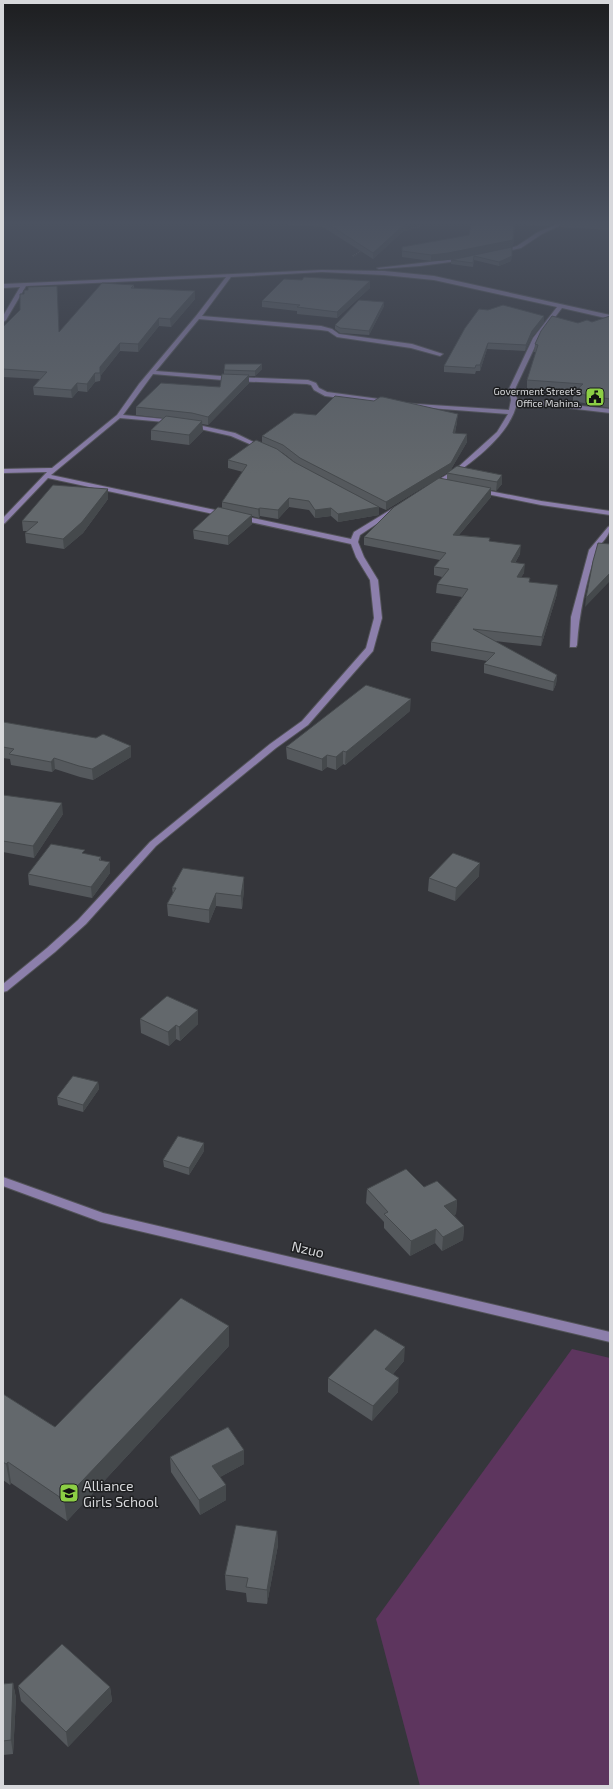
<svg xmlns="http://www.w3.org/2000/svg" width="613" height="1789" viewBox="0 0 613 1789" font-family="'Exo 2',sans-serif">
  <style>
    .green { fill: #5d355e }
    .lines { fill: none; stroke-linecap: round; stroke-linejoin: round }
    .minor-casing { stroke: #525358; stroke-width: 2 }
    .path { stroke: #86878b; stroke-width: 1.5; stroke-dasharray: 0.5 1.5; stroke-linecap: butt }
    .minor { fill: #8c7fab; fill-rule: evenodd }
    .wall { fill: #55595d; fill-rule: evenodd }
    .shaded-wall { fill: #45494c }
    .building { fill: #63686c; stroke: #45494c }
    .labels { text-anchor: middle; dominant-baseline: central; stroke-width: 3; stroke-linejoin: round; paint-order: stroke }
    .far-poi-label { font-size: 10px; fill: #d7d8db; stroke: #1d1e20; text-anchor: end }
    .near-street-label { font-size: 14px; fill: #d7d8db; stroke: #1d1e20 }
    .near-poi-label { font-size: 14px; fill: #d7d8db; stroke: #1d1e20; text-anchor: start }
  </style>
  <rect width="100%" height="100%" fill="#35363b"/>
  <path class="green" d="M572,1349L610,1358V1786H420L376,1619Z"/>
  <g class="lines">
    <g class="minor-casing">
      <path id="minor" d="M558,224H563L542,234L521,248L500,253L498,252L517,246L538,232Z
        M464,258L466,260L420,266L379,269L377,268Z
        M322,270L384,271L434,276L610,315V319L562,308L539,338L515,389L517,399L610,409V413L517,402C511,437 463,470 434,487H430V485L456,469L497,432L508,414L403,406L401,405V403L509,410L511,400L509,389L533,338L557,307L434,280L384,275L322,272L231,277L202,316L321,326L332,329L339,334L412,344L443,354L440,356L411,348L337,337L328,331L321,330L199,319L156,371L234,377L308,380L316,383L319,388L327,392L387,400L390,402L387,404L325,396L314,390L311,385L307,384L234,381L153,374L123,415L174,420L176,421V423L120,418L51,475L351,539L354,532L395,507H399V509L360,535L358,542L364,557L378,580L382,618L373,651L308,725L276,748L156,846L86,924L55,952L7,991L3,992V984L47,948L78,920L150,842L270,744L302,721L366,648L374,618L370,580L356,557L351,544L48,478L5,523L3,524V518L47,472L3,473V469L52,468L117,415L139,384L196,316L226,277L26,286L6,320L3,322V316L20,287L3,288V284Z
        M189,423L235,433L266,448L261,449L231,436L187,426V424Z
        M479,489L541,501L610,511V515L541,505L477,492V490Z
        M610,526C610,538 600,542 596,552C586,582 579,614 577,645L576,647H570L571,617L589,550L608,527Z
        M3,1177L103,1213L610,1332V1342L101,1222L3,1186Z"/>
    </g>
    <path class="path" d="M402,231L421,226L422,224
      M353,256L362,250"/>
    <use href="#minor" class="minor"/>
  </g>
  <path class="wall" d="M287,224H411L373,259L323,227L287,225Z
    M475,224H555L549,226L515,224L513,246L448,260L431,261L402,257V247L469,235Z
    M561,224H610V230L561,227Z
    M512,247L511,261L499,266L474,260L473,267L451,264V260Z
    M302,280L370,281V288L337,318L297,314V311L262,307V301Z
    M134,285V288L195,291V299L171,327L159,326L138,352L120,351L101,375L100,381L95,382L87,392L78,391L72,398L34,395L33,387L40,379L3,377V327L20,310L24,294L28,290L57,286L59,332Z
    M384,302V306L369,335L340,333L335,329V325Z
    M544,316V322L532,337L525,351L487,349L480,371H476L475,374L444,372V366L465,328Z
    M610,316V408L573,401V393L575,392L527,388V380L536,352H534L535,344L578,323L592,322Z
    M262,364V369L255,376H249V383L208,425L202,424L203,431L189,445L151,440V430L163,418L136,415V407L220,387L224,374V370Z
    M316,415L457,422L455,433L467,442L450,471L386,510L379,507V515L338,522L331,516L315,518L309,510L289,507L278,519L260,516L259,518L252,516V524L228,545L194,539L193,530L222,508V502L243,472L228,468V460L262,442V436ZM280,452L283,453L297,464L294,462Z
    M457,466L502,484L496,491L491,490V497L459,535L490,538L489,541L520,554L515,563L524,573L521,577L530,578L529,582L557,594L541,646L495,641L557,675L556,684L553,691L484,673V664L487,661L431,651V642L462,597L436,593L437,584L442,577L434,575V567L440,560L364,545V537L447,480V473Z
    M108,489V499L83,533L64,549L26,543L25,533L28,531H23L22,521Z
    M410,711L345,765L343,764L336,770L327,767L322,771L287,759L286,747Z
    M3,722L131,746V757L93,780L80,777L55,769L52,772L11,765L10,759L3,758Z
    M3,795L63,814L34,858L3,852Z
    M85,854L101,857V860L110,873L92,898L29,885L28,874Z
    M479,876L455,901L428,891L429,878Z
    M244,877V889L242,909L216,906L209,923L168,916L167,904L173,894L172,888Z
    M198,1010V1024L180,1041L176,1039L169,1046L141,1033L140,1019Z
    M98,1082L99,1089L83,1112L58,1105L57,1097Z
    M204,1151L189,1175L164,1167L163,1160Z
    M424,1187L457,1200L456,1214L454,1215L464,1226L463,1240L442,1251L435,1243L410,1256L384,1228V1222L366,1203L367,1189Z
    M229,1346L67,1521L11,1483L10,1485L3,1480V1394L55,1427Z
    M404,1361L393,1374L398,1392L372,1421L328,1392V1378Z
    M244,1450V1464L220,1477L226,1500L200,1515L171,1472L170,1457Z
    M277,1531L278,1545L267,1604L247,1602L246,1593L226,1590L225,1575Z
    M13,1683L16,1698L13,1754L3,1755V1684Z
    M18,1686L110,1687L112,1701L68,1747L21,1701Z"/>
  <path class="shaded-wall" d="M405,224H411L373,259V253Z
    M515,224L513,246L448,260L431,261V255Z
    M549,224H555L549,226Z
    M512,256L511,261L499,266V262Z
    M370,281V288L337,318V312Z
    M195,291V299L171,327L170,319Z
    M384,302V306L369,335V331Z
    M544,316V322L532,337L525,351L526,345L532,331Z
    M159,318V326L138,352V344Z
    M120,343V351L101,375L100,381V367Z
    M488,343L487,349L480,371V365Z
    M262,364V369L255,376V371Z
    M95,373V382L87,392V384Z
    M249,375V383L208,425V417Z
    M77,383L78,391L72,398L71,390Z
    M458,414L457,422L453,440V433Z
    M202,421L203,431L189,445V435Z
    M467,434V442L450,471L386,510V502Z
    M502,475V484L496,491L497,482Z
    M491,488V497L452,543L453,535Z
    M108,489V499L83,533L64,549L63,539Z
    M289,498V507L278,519V510Z
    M379,507V515L338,522V514Z
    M260,508V516L259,518L258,509Z
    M331,508V516L315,518V510Z
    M252,515V524L228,545V536Z
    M521,545L520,554L510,571L511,562Z
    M525,564L524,573L516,586L517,577Z
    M610,573V581L585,607L586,598Z
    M558,585L557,594L541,646L542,637Z
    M557,675L556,684L553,691L554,682Z
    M411,699L410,711L345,765L346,752Z
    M131,746V757L93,780L92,769Z
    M343,751V764L336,770V757Z
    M327,755V767L322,771V759Z
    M54,758L55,769L52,772L51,762Z
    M62,803L63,814L34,858L33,846Z
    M110,862V873L92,898L91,887Z
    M480,863L479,876L455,901L456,888Z
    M244,877V889L242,909L241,896Z
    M216,893V906L209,923V910Z
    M198,1010V1024L180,1041L179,1027Z
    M176,1025V1039L169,1046L168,1032Z
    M98,1082L99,1089L83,1112V1105Z
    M204,1143V1151L189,1175V1168Z
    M457,1200L456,1214L443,1221L444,1206Z
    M464,1226L463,1240L442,1251L443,1237Z
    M436,1229L435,1243L410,1256L411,1241Z
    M229,1326V1346L67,1521L64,1500Z
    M405,1347L404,1361L384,1384L385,1369Z
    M399,1378L398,1392L372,1421L373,1406Z
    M244,1450V1464L213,1481L212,1466Z
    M8,1462L11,1483L10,1485L6,1464Z
    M226,1485V1500L200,1515L199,1500Z
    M277,1531L278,1545L267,1604V1590Z
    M13,1683L16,1698L13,1754L11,1740Z
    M110,1687L112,1701L68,1747L66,1732Z"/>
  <path class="building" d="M328,224H405L373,253Z
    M475,224H514L513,240L448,253L431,255L402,251V247L469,235L471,225Z
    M512,247V256L499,262L474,256L473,263L451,260Z
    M304,277L370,281L337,312L297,307L300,305L262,301L284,279L302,280Z
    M102,283L134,285L131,288L195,291L170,319L159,318L138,344L120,343L100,367V373H95L87,384L77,383L71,390L33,387L47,372L3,369V327L20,310V294H24V290H28V287L57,286L59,332Z
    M359,300L384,302L369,331L340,328L335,325Z
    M503,305L544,316L532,331L526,345L488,343L480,365H476L475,368L444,366L465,328L479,309L488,310Z
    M552,316L578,323L587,320L592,322L610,316V399L573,393L583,384L527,380L538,345L535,344L541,331Z
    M225,364H262L255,371L224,370Z
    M222,374L249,375L208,417L192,413L136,407L161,383L220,387Z
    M335,396L374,401L380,397H383L458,414L453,433L467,434L451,463L386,502L300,458L283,445L262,436L294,413L316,415Z
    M166,416L202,421L189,435L151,430Z
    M256,440L277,449L294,462L379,507L338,514L331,508L315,510L309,501L289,498L278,510L260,508L258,509L222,502L247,465L228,460Z
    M457,466L502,475L497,482L447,473Z
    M439,478L491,488L453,535L490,538L489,541L521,545L511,562L525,564L517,577L530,578L529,582L558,585L542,637L473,629L557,675L554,682L484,664L495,653L431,642L468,589L437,584L449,569L434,567L446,553L364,537L394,507Z
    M53,485L108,489L82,522L63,539L25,533L38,522L22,521Z
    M218,507L252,515L228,536L193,530Z
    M598,543L610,544V573L586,598L593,561Z
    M366,685L411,699L346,752L343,751L336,757L327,755L322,759L286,747Z
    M3,722L96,738L103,734L131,746L92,769L79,766L54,758L51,762L9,754L14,749L3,747Z
    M3,795L62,803L33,846L3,841Z
    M51,844L85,850L82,853L101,857L99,860L110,862L91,887L28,874Z
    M453,853L480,863L456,888L429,878Z
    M183,868L244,877L241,896L216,893L209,910L167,904L176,888H172Z
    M167,996L198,1010L179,1027L176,1025L168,1032L140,1019Z
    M73,1076L98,1082L83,1105L57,1097Z
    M178,1136L204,1143L189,1168L163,1160Z
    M406,1169L424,1187L437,1181L457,1200L444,1206L464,1226L443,1237L436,1229L411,1241L384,1214L388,1212L367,1189Z
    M181,1298L229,1326L64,1500L8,1462L6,1464L3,1462V1394L55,1427Z
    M375,1329L405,1347L385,1369L399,1378L373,1406L328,1378Z
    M228,1427L244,1450L212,1466L226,1485L199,1500L170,1457Z
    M236,1525L277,1531L267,1590L246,1587L248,1578L225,1575Z
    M62,1644L110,1687L66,1732L18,1686Z
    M13,1683L11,1740L3,1741V1684Z"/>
  <linearGradient id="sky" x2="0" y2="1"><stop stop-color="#1d1e20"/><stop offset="0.47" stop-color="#4b5260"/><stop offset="1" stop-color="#4b5260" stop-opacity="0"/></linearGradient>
  <rect width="613" height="474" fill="url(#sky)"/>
  <defs>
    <g id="civic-square" transform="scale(1)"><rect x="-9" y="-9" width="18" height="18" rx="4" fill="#8cce45" stroke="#1d1e20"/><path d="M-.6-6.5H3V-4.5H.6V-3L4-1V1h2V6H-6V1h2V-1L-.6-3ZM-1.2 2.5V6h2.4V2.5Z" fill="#111"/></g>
    <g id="school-square" transform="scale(1)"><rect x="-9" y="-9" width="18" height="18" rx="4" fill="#8cce45" stroke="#1d1e20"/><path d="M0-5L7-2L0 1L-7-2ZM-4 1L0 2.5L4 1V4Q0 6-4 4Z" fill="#111"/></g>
  </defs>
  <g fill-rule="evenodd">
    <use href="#civic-square" x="595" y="397"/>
    <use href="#school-square" x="69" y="1493"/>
  </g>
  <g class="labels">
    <g class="far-poi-label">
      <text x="581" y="391">Goverment Street's<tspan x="581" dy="12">Office Mahina.</tspan></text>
    </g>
    <g class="near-street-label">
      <text transform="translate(308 1249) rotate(13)">Nzuo</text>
    </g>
    <g class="near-poi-label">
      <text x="83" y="1485">Alliance<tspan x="83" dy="16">Girls School</tspan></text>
    </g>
  </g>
  <rect width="613" height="1789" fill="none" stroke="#d7d8db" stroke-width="8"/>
</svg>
